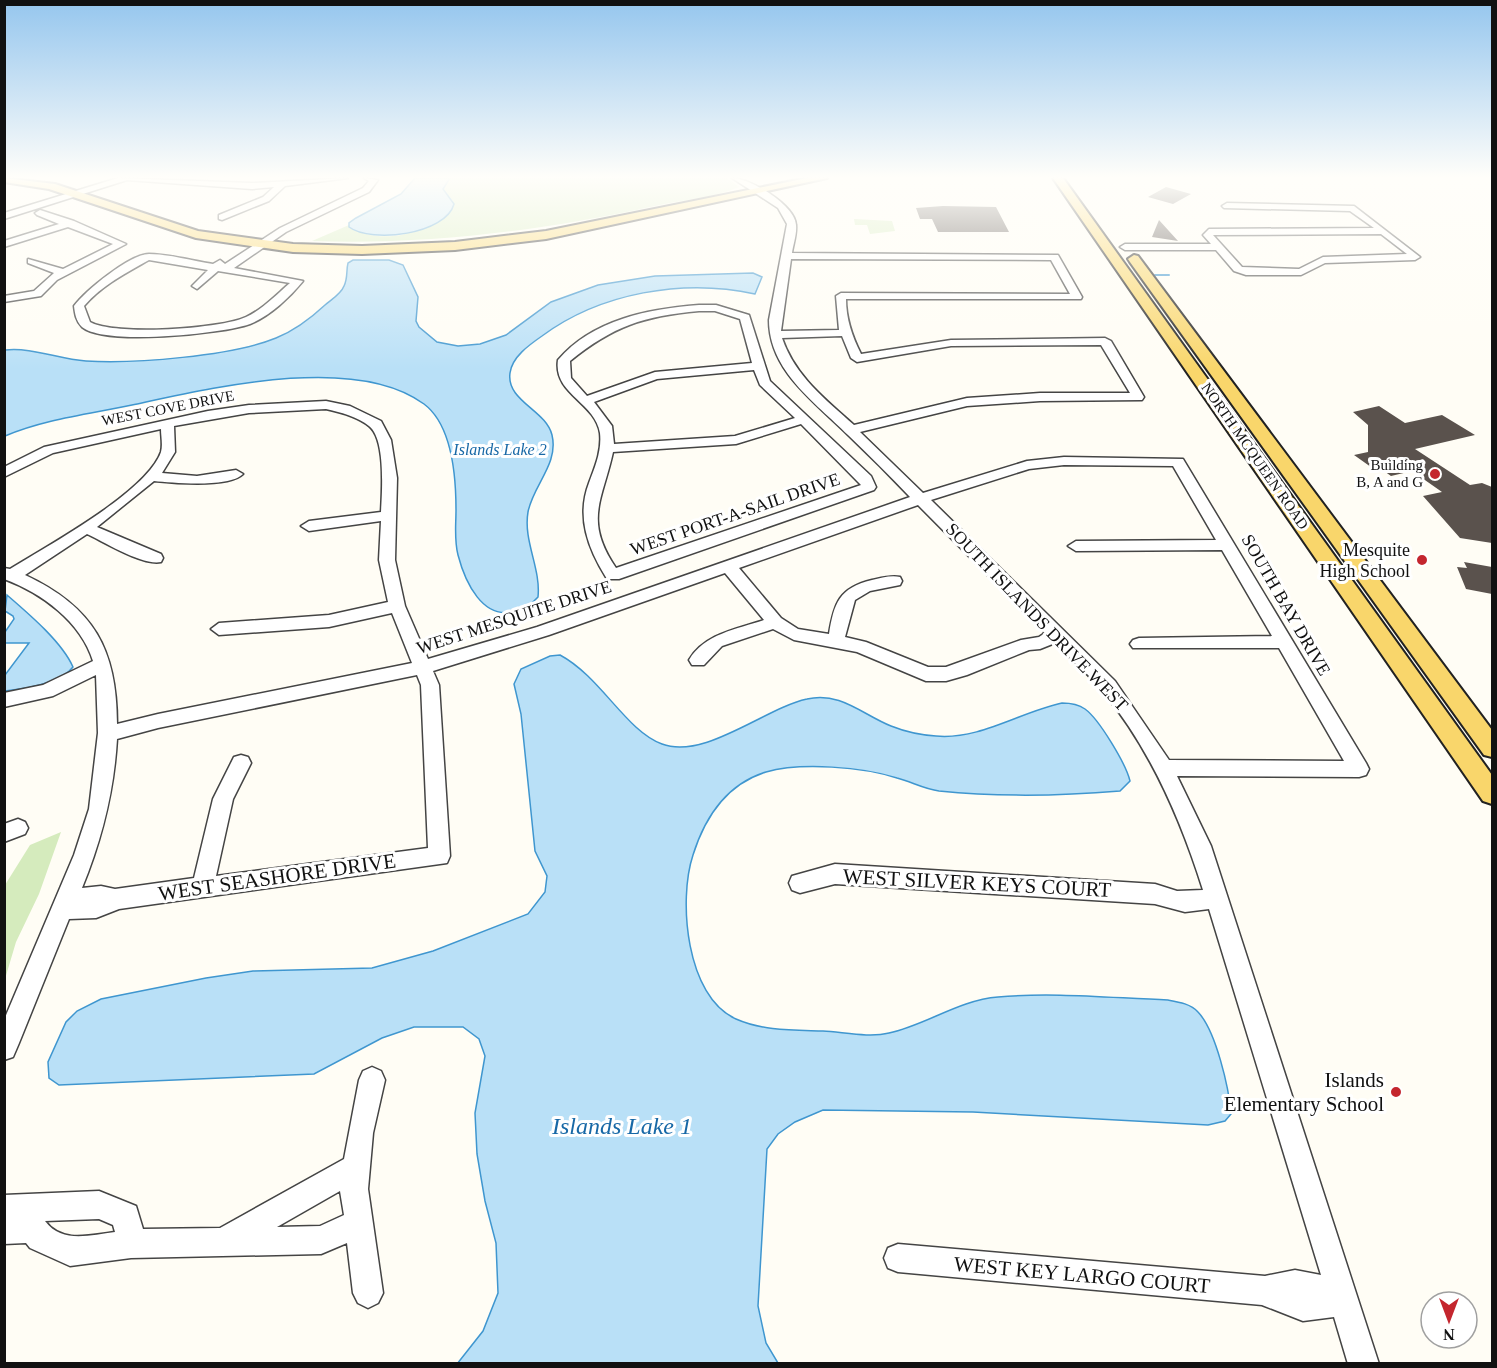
<svg xmlns="http://www.w3.org/2000/svg" width="1497" height="1368" viewBox="0 0 1497 1368" font-family="'Times New Roman',serif">
  <style>
    .green { fill: #d5ebbd }
    .water { fill: #b9e0f7; stroke: #3f96cf; stroke-width: 1.5 }
    .lines { fill: none; stroke-linecap: round; stroke-linejoin: round }
    .stream { stroke: #3f96cf; stroke-width: 2 }
    .building { fill: #5a524d }
    .minor-casing { stroke: #444; stroke-width: 3 }
    .major-casing { stroke: #222; stroke-width: 4 }
    .minor { fill: #fff; fill-rule: evenodd }
    .major { fill: #f9d66b; fill-rule: evenodd }
    .poi-dot { fill: #c4262e; stroke: #fff; stroke-width: 2 }
    .labels { text-anchor: middle; dominant-baseline: central; stroke-width: 6; stroke-linejoin: round; paint-order: stroke }
    .far-street-label { font-size: 15px; fill: #111; stroke: #fff }
    .far-poi-label { font-size: 15px; fill: #111; stroke: #fff; text-anchor: end }
    .far-water-label { font-size: 16px; font-style: italic; fill: #1768a6; stroke: #fff }
    .street-label { font-size: 18px; fill: #111; stroke: #fff }
    .poi-label { font-size: 18px; fill: #111; stroke: #fff; text-anchor: end }
    .near-street-label { font-size: 21px; fill: #111; stroke: #fff }
    .near-poi-label { font-size: 21px; fill: #111; stroke: #fff; text-anchor: end }
    .near-water-label { font-size: 24px; font-style: italic; fill: #1768a6; stroke: #fff }
  </style>
  <rect width="100%" height="100%" fill="#fffdf5"/>
  <path class="green" d="M450,178H727L739,187C714,198 681,200 655,206C540,231 429,245 312,241L349,225C360,238 396,239 411,232C426,225 440,211 453,201L443,189Z
    M854,219L892,221L895,231L870,234L867,225H855Z
    M61,832L39,894L16,942L5,979V885L30,845Z"/>
  <path class="water" d="M415,178H450L443,189L454,204C446,234 372,244 349,227V223L356,218L401,194Z
    M353,260H389L403,265L418,297L416,321L419,327L437,342L458,346L480,344L506,335L551,302L598,285L655,276L753,273L762,277L755,294C683,278 600,293 542,336C529,345 512,357 510,373C506,401 546,410 552,435C559,464 533,485 528,512C523,541 541,568 538,597C531,605 525,608 515,611C483,621 465,582 458,555C454,540 456,525 456,510C456,478 452,425 424,404C355,353 211,388 132,405C90,414 45,419 5,436V350C32,347 58,359 86,361C134,364 232,356 276,338C296,330 310,319 325,305C332,299 341,294 344,286C348,278 346,271 348,263Z
    M7,595C29,614 62,642 73,667C60,684 24,689 5,691V675L29,643H5V632L14,619L13,616L5,611Z
    M560,655C601,677 626,731 662,744C705,760 765,708 807,699C840,691 863,715 891,726C906,732 920,735 936,736C980,740 1020,712 1062,703C1071,703 1078,704 1085,709C1099,719 1126,764 1130,781L1120,791C1061,796 999,797 939,791C924,789 912,782 897,778C863,767 801,762 766,772C727,784 705,817 693,855C678,900 686,997 736,1019C763,1031 794,1030 823,1031C843,1032 869,1038 889,1033C926,1025 959,1000 998,997C1054,992 1112,998 1168,1000C1179,1002 1191,1004 1198,1012C1216,1031 1229,1088 1231,1114L1225,1121L1208,1125L973,1112L823,1110L795,1122L778,1134L767,1149L758,1306L766,1343L778,1363L457,1364L483,1331L498,1293L496,1243L485,1201L477,1154L475,1113L485,1056L479,1039L463,1027H414L382,1038L314,1074L59,1085L49,1078L48,1062L66,1022L77,1011L101,999L206,978L253,971L372,968L433,951L528,914L545,892L547,876L535,851L521,714L514,684L521,669L550,656Z"/>
  <g class="lines">
    <path class="stream" d="M1155,275H1169"/>
  </g>
  <path class="building" d="M1166,187L1191,194L1173,204L1148,197Z
    M943,206L996,207L1009,232H938L932,219H920L916,208Z
    M1159,220L1178,241L1152,237Z
    M1379,406L1405,423L1442,415L1475,435L1415,449L1470,485L1482,483L1492,487V543L1460,538L1423,496L1442,492L1412,471L1391,476L1384,471L1378,472L1354,455L1368,452V425L1353,412Z
    M1464,562L1492,567V594L1466,589L1457,567L1467,568Z"/>
  <g class="lines">
    <g class="minor-casing">
      <path id="minor" d="M118,178L252,183L348,178L285,186L269,201L222,220L219,219V215L263,197L274,187L252,189L127,180L4,219V213Z
        M364,178L378,180L369,192L286,232L234,268L303,281C290,297 270,316 250,324C222,334 105,346 82,327C76,321 75,314 74,306C85,291 130,254 149,254C169,254 193,261 213,264L220,260L225,264L280,228L363,188L369,181ZM149,260L208,270L192,286L197,289L218,271L290,283C276,295 263,309 246,317C220,329 115,336 90,322L84,306C102,285 126,273 149,260Z
        M732,178C750,178 795,205 796,225C797,234 793,245 792,253L1058,255L1082,297L1081,299H846C846,319 852,336 861,354L951,340L1105,338L1111,341L1144,397L1142,400L1040,401L967,406L860,432L923,493L1027,461L1064,457L1183,459L1366,763L1369,769L1366,775L1359,777L1177,776L1211,846L1379,1364H1348L1334,1317L1303,1321L1262,1305L898,1272L888,1268L884,1258L888,1248L898,1244L1265,1276L1295,1270L1321,1275L1209,909L1185,912L1155,904L835,884L800,893L792,890L789,883L792,876L835,864L1155,884L1177,891L1203,890C1181,820 1151,750 1104,693C1090,675 1071,659 1055,643L1040,649L1029,650L967,675L946,681H926L857,652L794,640L773,629L722,646L704,665H692L689,660C704,634 737,629 764,620L725,573L549,635L433,671L439,685L450,856L447,863L119,909L96,918L69,919L19,1043L13,1057L4,1060V1020L74,855L89,809L98,733L96,675L53,696L4,707V693L43,685L93,661C81,622 42,593 4,579V568L10,569C47,546 147,492 161,452C163,445 161,436 161,429L53,453L4,477V467L44,447L208,411L249,405L326,401L350,406L381,421L391,440L397,478L395,560L405,606L428,659L537,627L910,497C890,476 869,455 848,435C815,402 769,371 769,320L787,224L778,208ZM791,259L1051,260L1070,294L841,293L836,296L839,330L781,331ZM842,336L851,358L857,362L951,346L1101,345L1130,393H1040L967,398L854,425C825,399 795,376 782,338ZM326,409C340,412 358,417 369,426C386,439 382,492 381,512L309,521L301,526L309,531L381,521L379,560L388,602L329,615L219,623L211,629L219,635L329,627L392,613L412,663L158,714L117,724C117,650 94,607 25,575L87,534C104,542 143,566 161,562L163,558L161,554L97,527L154,481C174,483 229,488 243,474L236,470L197,476L162,473L175,452L174,426L249,413ZM1064,465L1173,466L1216,540L1076,541L1068,546L1076,551L1222,550L1272,636L1139,638L1133,640L1130,644L1133,648H1279L1344,761L1169,760L1115,681L931,500L1029,469ZM918,505L1045,633L1039,637L1021,640L946,667H928L866,642L845,637L855,600L870,591L900,585L902,581L900,577C891,575 881,578 872,580C839,588 834,603 829,634L798,629L781,618L739,568ZM417,675L421,685L428,848L216,876L233,799L251,763L248,757L241,755L234,757L213,799L194,878L115,889L101,886L82,888C102,839 114,792 117,739L158,728Z
        M1227,203L1354,206L1420,257L1415,260L1325,263L1301,275H1246L1234,271L1216,250H1125L1120,247L1125,244H1211L1203,235L1209,229L1374,228L1350,211L1224,208L1222,206ZM1381,234L1407,254L1323,257L1299,269L1242,267L1213,235Z
        M40,210L74,221L126,244L57,280L41,296L4,302V296L34,291L54,273L28,263V259L63,269L113,244L68,227L4,247V241L59,224L37,215L35,213Z
        M699,305H716L749,315L770,381L871,476L876,487L874,490L619,579H607C588,549 576,517 589,483C595,467 602,451 600,433C595,402 553,394 558,360C593,319 649,309 699,305ZM699,311H715L740,319L752,363L655,372L587,396L571,378L570,361C613,326 644,316 699,311ZM754,370L760,385L795,418L735,436L614,444L612,426L594,402L657,379ZM801,424L861,485L616,568C583,520 603,499 613,452L736,444Z
        M18,819L25,822L28,828L25,834L4,842V824Z
        M372,1067L381,1071L385,1080L373,1133L368,1189L383,1293L378,1303L368,1308L358,1303L353,1293L347,1243L321,1254L131,1258L70,1266L30,1248L26,1243L4,1244V1195L99,1191L136,1206L143,1229L220,1228L344,1159L359,1080L363,1071ZM340,1191L344,1215L320,1226L277,1227ZM99,1219L113,1225L115,1232C90,1235 62,1244 45,1221Z"/>
    </g>
    <g class="major-casing">
      <path id="major" d="M4,178L55,184L198,231L293,244L362,246L455,242L546,231L807,178H827L546,239L455,250L362,254L293,252L196,238L49,189L4,182Z
        M1053,178H1063L1492,775V804L1483,801Z
        M1134,255L1138,256L1492,730V757L1484,755L1130,262L1128,259Z"/>
    </g>
    <use href="#minor" class="minor"/>
    <use href="#major" class="major"/>
  </g>
  <linearGradient id="sky" x2="0" y2="1"><stop stop-color="#95c6ee"/><stop offset="0.48" stop-color="#fffefa"/><stop offset="1" stop-color="#fffefa" stop-opacity="0"/></linearGradient>
  <rect width="1497" height="369" fill="url(#sky)"/>
  <g class="poi-dot">
    <circle cx="1435" cy="474" r="6"/>
    <circle cx="1422" cy="560" r="6"/>
    <circle cx="1396" cy="1092" r="6"/>
  </g>
  <g class="labels">
    <g class="far-street-label">
      <text transform="translate(168 408) rotate(-11)">WEST COVE DRIVE</text>
      <text transform="translate(1255 456) rotate(55)">NORTH MCQUEEN ROAD</text>
    </g>
    <g class="far-poi-label">
      <text x="1423" y="465">Building<tspan x="1423" dy="17">B, A and G</tspan></text>
    </g>
    <g class="far-water-label">
      <text x="500" y="449">Islands Lake 2</text>
    </g>
    <g class="street-label">
      <text transform="translate(735 514) rotate(-19)">WEST PORT-A-SAIL DRIVE</text>
      <text transform="translate(1286 605) rotate(60)">SOUTH BAY DRIVE</text>
      <text transform="translate(514 617) rotate(-18)">WEST MESQUITE DRIVE</text>
      <text transform="translate(1037 617) rotate(46)">SOUTH ISLANDS DRIVE WEST</text>
    </g>
    <g class="poi-label">
      <text x="1410" y="550">Mesquite<tspan x="1410" dy="21">High School</tspan></text>
    </g>
    <g class="near-street-label">
      <text transform="translate(277 877) rotate(-8)">WEST SEASHORE DRIVE</text>
      <text transform="translate(977 883) rotate(3)">WEST SILVER KEYS COURT</text>
      <text transform="translate(1082 1275) rotate(5)">WEST KEY LARGO COURT</text>
    </g>
    <g class="near-poi-label">
      <text x="1384" y="1080">Islands<tspan x="1384" dy="24">Elementary School</tspan></text>
    </g>
    <g class="near-water-label">
      <text x="622" y="1126">Islands Lake 1</text>
    </g>
  </g>
  <rect width="1497" height="1368" fill="none" stroke="#111111" stroke-width="12"/>
  <g transform="translate(1449 1320) rotate(180)"><circle r="28" fill="#ffffff" stroke="#a0a0a0" stroke-width="1.5"/>
  <path d="M0-4.5L10 22L0 15L-10 22Z" fill="#c4262e"/>
  <text y="-9" font-size="16" font-weight="bold" text-anchor="middle" fill="#111111">N</text>
  </g>
</svg>
